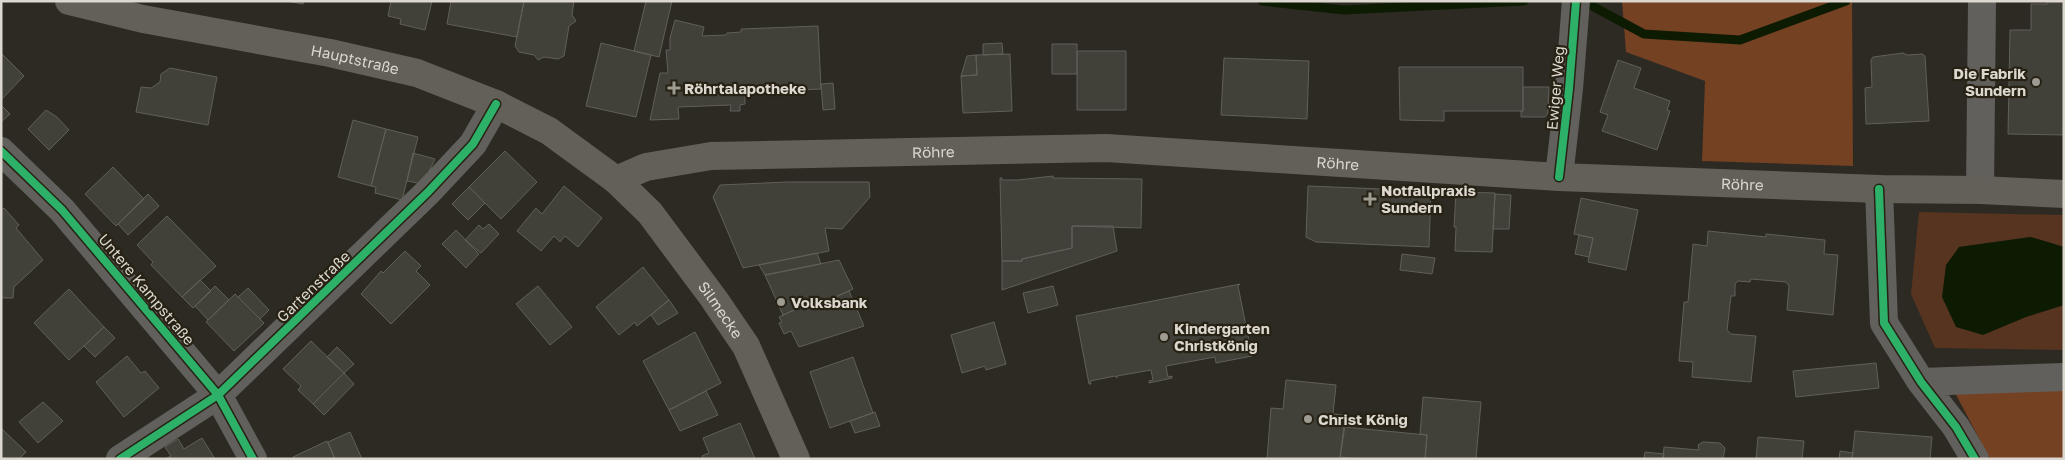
<svg xmlns="http://www.w3.org/2000/svg" width="2065" height="460" viewBox="0 0 2065 460" font-family="'Golos Text',sans-serif">
  <style>
    .green { fill: #57341f }
    .forest { fill: #744122 }
    .water { fill: #0e1b03 }
    .lines { fill: none; stroke-linecap: round; stroke-linejoin: round }
    .stream { stroke: #0e1b03; stroke-width: 9 }
    .building { fill: #41413a; stroke: #605f58 }
    .minor { stroke: #61605c; stroke-width: 28 }
    .major { stroke: #626059; stroke-width: 28 }
    .cycleway-casing { stroke: #272214; stroke-width: 11 }
    .cycleway { stroke: #2db169; stroke-width: 8 }
    .poi-dot { fill: #9e9b92; stroke: #272214; stroke-width: 2 }
    .labels { text-anchor: middle; dominant-baseline: central; stroke-width: 4.5; stroke-linejoin: round; paint-order: stroke }
    .street-label { font-size: 15px; fill: #dcd8cf; stroke: #272214 }
    .poi-label { font-size: 15px; font-weight: bold; fill: #dcd8cf; stroke: #272214; text-anchor: start }
  </style>
  <rect width="100%" height="100%" fill="#2c2a22"/>
  <path class="green" d="M1919,212L2064,215V247L2030,237L1959,247L2026,317L2064,305V350L1935,348L1911,294Z"/>
  <path class="forest" d="M1622,1H1852L1853,166L1702,161L1705,81L1626,52Z
    M1945,374H2064V459H1990Z"/>
  <path class="water" d="M2031,237L2064,247V305L2026,317L1983,335L1956,327L1942,297L1946,265L1959,247Z"/>
  <g class="lines">
    <path class="stream" d="M1262,1L1344,10L1524,1
      M1583,1L1644,34L1740,40L1846,1"/>
  </g>
  <path class="building" d="M286,1H304L303,4Z
    M391,1H432L425,30L400,24L401,19L388,16Z
    M451,1H524L517,37L447,24Z
    M524,1H574L572,15L576,21L569,26L564,56L558,59L544,57L538,60L534,55L519,52L515,46Z
    M646,1H672L659,57L634,51Z
    M2047,1H2064V135L2008,134L2010,30H2031V4H2047Z
    M675,20L704,27L702,36L726,35L727,33L741,32V29L818,26L821,89L745,92V104L740,105V111H730L731,105L678,107L679,119L650,120L660,73H668L666,50H670V38Z
    M601,43L651,55L636,117L586,106Z
    M1002,43L1003,54L983,55V44Z
    M1052,44H1077V74H1052Z
    M1077,51H1126V110H1077Z
    M1,53L24,76L1,100Z
    M1903,53L1907,55L1922,54L1925,56L1929,121L1866,124L1865,88L1872,87L1871,60L1873,57Z
    M1010,54L1012,111L963,113L961,76L977,75L976,55Z
    M976,55L977,75L961,76L967,56Z
    M1224,58L1309,61L1307,119L1221,115Z
    M1618,60L1641,68L1634,88L1670,101L1667,110L1670,111L1657,150L1602,131L1608,115L1600,112Z
    M1399,67H1523V111H1444V121L1400,120Z
    M170,68L217,77L208,125L136,112L141,87L151,88L160,82L161,74Z
    M833,83L835,109L823,110L821,84Z
    M1523,87H1549L1548,113L1545,117H1521V111H1523Z
    M1,105L10,114L1,122Z
    M46,110L57,117L69,130L49,150L28,129Z
    M353,120L386,129L371,186L338,177Z
    M386,129L418,137L402,200L375,193L376,187L371,186Z
    M505,151L537,182L501,219L469,187Z
    M413,153L435,159L423,184L407,181Z
    M113,167L144,199L116,226L85,194Z
    M1053,176V178L1142,179L1141,228L1072,226V248L1022,259V261H1002L1000,178H1002V180H1018Z
    M787,182H869L870,197L842,229L825,228L829,251L743,268L713,197L720,185Z
    M564,186L602,218L578,247L565,236L560,242L554,236L541,251L517,231L536,208L542,214Z
    M1308,186L1431,191L1429,247L1316,242L1306,237Z
    M469,187L485,203L468,220L452,204Z
    M1456,192L1495,193L1492,252L1455,251L1456,227H1454Z
    M148,194L159,206L128,235L118,224Z
    M1495,194L1511,195L1509,229H1493Z
    M1581,198L1638,210L1626,270L1588,262L1593,238L1574,234Z
    M4,208L19,225L16,228L43,260L14,287L13,298H3L1,295V210Z
    M167,216L216,266L182,297L151,265L153,262L137,245Z
    M489,224L499,234L481,253L465,240L479,225L483,229Z
    M1072,226H1113L1117,251L1002,290V261H1022V259L1072,248Z
    M456,230L479,254L466,268L442,244Z
    M1708,231L1766,237V234L1825,240L1824,254L1838,255L1833,315L1787,310L1789,286L1786,282L1751,279L1750,282L1738,281L1735,284V296H1731L1727,330L1731,334L1756,336L1751,382L1692,377L1693,362L1679,361L1684,302H1688L1693,244L1707,246Z
    M1579,235L1593,238L1589,257L1575,254Z
    M405,251L421,266L416,271L430,285L391,324L361,294L381,271L383,273Z
    M817,253L821,264L765,275L759,265Z
    M1402,254L1435,258L1432,274L1400,270Z
    M839,260L853,289L807,310L805,305L783,315L765,275Z
    M643,267L669,300L637,326L635,322L619,335L596,307Z
    M200,280L211,291L193,308L182,297Z
    M1240,284L1238,286L1252,356L1216,363L1215,357L1166,366L1168,377L1172,376V378L1149,383V381L1153,380L1151,370L1117,376V378L1115,376L1090,381L1091,384H1089L1076,316Z
    M215,286L229,300L208,320L195,306Z
    M538,286L572,327L550,345L516,304Z
    M1053,286L1058,305L1028,313L1023,293Z
    M248,288L269,310L260,319L238,297Z
    M69,289L104,327L69,360L34,323Z
    M849,291L864,326L799,347L791,331L784,334L779,323L782,322L779,317L805,305L807,310Z
    M235,294L264,323L234,351L206,322Z
    M669,300L678,313L658,325L651,315Z
    M994,322L1006,364L986,370L985,366L962,373L951,335Z
    M104,327L115,338L95,357L84,346Z
    M695,332L721,383L669,410L643,361Z
    M311,341L344,373L313,404L298,390L301,386L283,369Z
    M337,347L354,364L344,373L327,357Z
    M127,356L141,373L145,371L159,388L124,417L96,382Z
    M853,357L873,413L830,428L810,372Z
    M1876,363L1879,388L1796,397L1793,371Z
    M344,373L354,384L324,415L313,404Z
    M1286,380L1336,385L1333,414L1345,415L1346,418L1340,459H1267L1271,408L1283,409Z
    M706,391L718,415L680,431L669,410Z
    M1423,397L1481,402L1476,459H1425L1427,435L1420,434Z
    M43,402L63,421L38,443L19,422Z
    M875,412L880,426L855,433L850,421Z
    M740,423L755,459H703L702,456L709,453L703,438Z
    M1344,427L1427,435L1425,459H1360L1340,457Z
    M1,428L26,452L19,459H1Z
    M1855,431L1932,437L1930,459H1852Z
    M350,432L362,459H335L328,442Z
    M1758,437L1804,441L1802,459H1756Z
    M202,438L215,459H165L171,456L165,447L178,439L184,449Z
    M327,441L335,459H294L293,457Z
    M1703,442L1720,443L1725,448L1723,459H1663L1664,447L1699,450L1698,445Z
    M1840,451L1853,453L1852,459H1839Z
    M1645,452L1664,454L1663,459H1644Z"/>
  <g class="lines">
    <path class="minor" d="M1,151L62,210L218,395L253,459
      M1559,177L1569,89L1576,1
      M1879,189L1884,323L1921,382L1956,427L1975,459
      M1980,190L1982,1
      M1921,382L2064,377
      M120,459L218,395L428,192L473,144L496,104"/>
    <g class="major">
      <path id="s1" d="M69,1L143,19L330,53L417,73L496,104L549,131L616,180L650,213L714,299L746,346L796,459"/>
      <path id="s2" d="M616,180L646,167L711,156L1106,148L1559,177L1879,189L1980,190L2064,194"/>
    </g>
    <g class="cycleway-casing">
      <path id="cycleway" d="M1,151L62,210L218,395L253,459
        M1559,177L1569,89L1576,1
        M1879,189L1884,323L1921,382L1956,427L1975,459
        M120,459L218,395L428,192L473,144L496,104"/>
    </g>
    <use href="#cycleway" class="cycleway"/>
  </g>
  <g class="poi-dot">
    <circle cx="2036" cy="82" r="5"/>
    <path d="M671.5 80.5h5v5h5v5h-5v5h-5v-5h-5v-5h5z"/>
    <path d="M1367.5 191.5h5v5h5v5h-5v5h-5v-5h-5v-5h5z"/>
    <circle cx="781" cy="302" r="5"/>
    <circle cx="1164" cy="337" r="5"/>
    <circle cx="1308" cy="419" r="5"/>
  </g>
  <g class="labels">
    <g class="street-label">
      <text stroke="none"><textPath href="#s1" startOffset="292">Hauptstraße</textPath></text>
      <text transform="translate(1555 88) rotate(-85)">Ewiger Weg</text>
      <text stroke="none"><textPath href="#s2" startOffset="321">Röhre</textPath></text>
      <text stroke="none"><textPath href="#s2" startOffset="726">Röhre</textPath></text>
      <text stroke="none"><textPath href="#s2" startOffset="1131">Röhre</textPath></text>
      <text transform="translate(313 286) rotate(-44)">Gartenstraße</text>
      <text transform="translate(147 289) rotate(50)">Untere Kampstraße</text>
      <text stroke="none"><textPath href="#s1" startOffset="750">Silmecke</textPath></text>
    </g>
    <g class="poi-label">
      <text x="2026" y="73" text-anchor="end">Die Fabrik<tspan x="2026" dy="17">Sundern</tspan></text>
      <text x="684" y="88">Röhrtalapotheke</text>
      <text x="1381" y="190">Notfallpraxis<tspan x="1381" dy="17">Sundern</tspan></text>
      <text x="791" y="302">Volksbank</text>
      <text x="1174" y="328">Kindergarten<tspan x="1174" dy="17">Christkönig</tspan></text>
      <text x="1318" y="419">Christ König</text>
    </g>
  </g>
  <rect width="2065" height="460" fill="none" stroke="#dcd8cf" stroke-width="5"/>
</svg>
